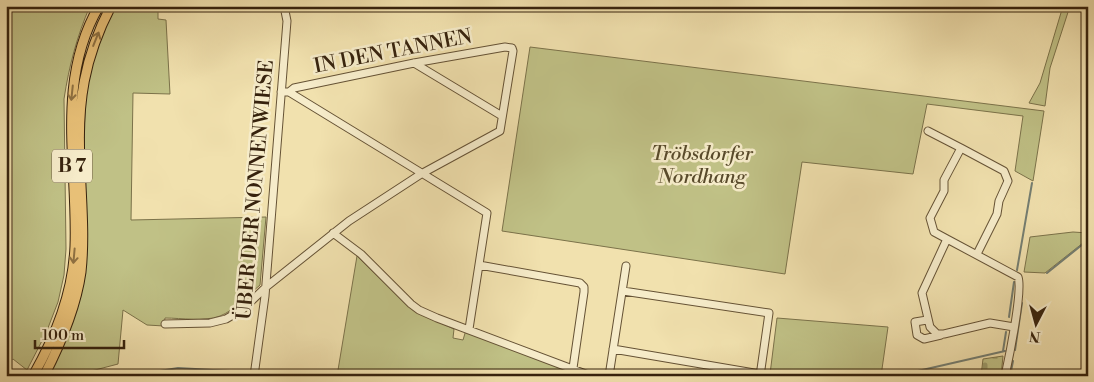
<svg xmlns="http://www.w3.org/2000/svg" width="1094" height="382" viewBox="0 0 1094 382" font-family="'Libre Bodoni',serif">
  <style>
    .green { fill: #c0c186; stroke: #7b724a }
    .cemetery { fill: url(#cemetery-stones); stroke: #7b724a }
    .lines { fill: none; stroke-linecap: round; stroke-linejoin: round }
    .stream { stroke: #747e72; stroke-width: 2 }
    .minor-casing { stroke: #655235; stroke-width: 9 }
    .major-casing { stroke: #36220d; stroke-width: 11 }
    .minor { stroke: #f6ecca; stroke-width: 7 }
    .major { stroke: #e8c077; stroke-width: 9 }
    .oneway { stroke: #8f7142 }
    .labels { text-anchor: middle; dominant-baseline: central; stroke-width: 5; stroke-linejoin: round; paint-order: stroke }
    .shield { fill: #f6ecca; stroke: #705f46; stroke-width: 1 }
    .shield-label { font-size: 19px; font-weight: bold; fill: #36220d }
    .street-label { font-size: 20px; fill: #36220d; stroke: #f6ecca }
    .park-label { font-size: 20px; font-style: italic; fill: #584a2b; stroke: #f6ecca }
  </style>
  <defs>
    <pattern id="cemetery-stones" width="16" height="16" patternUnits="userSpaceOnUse" patternTransform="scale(1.25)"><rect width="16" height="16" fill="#c0c186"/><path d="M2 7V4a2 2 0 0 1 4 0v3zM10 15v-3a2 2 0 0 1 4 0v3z" fill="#9d9c6c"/></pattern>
  </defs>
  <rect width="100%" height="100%" fill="#f1e1ae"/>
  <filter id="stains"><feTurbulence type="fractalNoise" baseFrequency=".004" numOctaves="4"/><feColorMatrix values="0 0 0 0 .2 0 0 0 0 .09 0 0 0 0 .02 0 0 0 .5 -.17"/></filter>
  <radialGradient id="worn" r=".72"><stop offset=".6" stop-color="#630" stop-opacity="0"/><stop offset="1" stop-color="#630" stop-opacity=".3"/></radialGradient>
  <path class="green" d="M6,6H90C77,36 69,66 64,99L66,249L64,275L58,302L46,333L27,370L13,359L6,366Z
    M114,6H158V19L166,20L170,94L133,93L131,220L266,217L260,285C247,296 235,310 220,316C204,322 182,318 165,318L164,326L147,325L123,310L118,364L72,376H47L74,314L84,159L85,104L93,55Z
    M1063,6H1070L1050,68L1045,106L1029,103L1040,83Z
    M530,47L1044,111L1033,181L1015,171L1023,116L927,104L913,174L802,162L785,274L502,231Z
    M1073,232L1088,233V239L1045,273L1024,272L1030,237Z
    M357,256L414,311L454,329L453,338L463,340L466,330L583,376H337Z
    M777,318L888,327L881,376H763V374H770Z"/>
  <path class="cemetery" d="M1003,356L1001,376H981L983,359Z"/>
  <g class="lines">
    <path class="stream" d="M1017,270L1032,183
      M1047,273L1088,240
      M1009,317L1014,282
      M1015,350L1022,303
      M1003,351L1006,332
      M129,376L178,368L247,372L278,376
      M896,376L1005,351
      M1010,376L1013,361"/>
    <g class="minor-casing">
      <path id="minor" d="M414,63L502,116
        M289,92L487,213L469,329
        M928,131L961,148
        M333,233L361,254L411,304L419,310L437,318L591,376
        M947,239L934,232L930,218L944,191V180L961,148L1004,171L1008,181L999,201L997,214L977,254
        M479,265L580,283L584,287V292L573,368
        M623,291L769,313L760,376
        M927,320L915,322L917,335L924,339L941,335
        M165,324L210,323L226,319L243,309L266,287L349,221L421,174L500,131L513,51L512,48L505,47L414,63L294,88L289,92H281
        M613,349L760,374
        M254,376L265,296L287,21L284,6
        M609,376L626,266
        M1005,376C1009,358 1023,290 1018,277L947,239L922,293L930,327L937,334H944L990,323L1014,327"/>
    </g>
    <g class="major-casing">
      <path id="major" d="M33,376C56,335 73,293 75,246C78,165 55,82 99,6
        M44,376C61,343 76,308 81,272C85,235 81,198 80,161C77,103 84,58 111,6"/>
    </g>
    <use href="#minor" class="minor"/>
    <use href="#major" class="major"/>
  </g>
  <defs><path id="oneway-shaft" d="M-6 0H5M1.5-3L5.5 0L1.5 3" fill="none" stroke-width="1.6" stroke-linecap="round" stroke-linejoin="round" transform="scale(1.25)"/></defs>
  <g class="oneway">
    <use href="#oneway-shaft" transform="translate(96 39) rotate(-68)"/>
    <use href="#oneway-shaft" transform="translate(72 93) rotate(96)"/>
    <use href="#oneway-shaft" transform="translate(74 256) rotate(95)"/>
  </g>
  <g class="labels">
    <rect class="shield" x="52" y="149.5" width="40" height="33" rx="4"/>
    <g class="shield-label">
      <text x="72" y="166">B 7</text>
    </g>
    <g class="street-label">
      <text transform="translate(393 52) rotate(-11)">IN DEN TANNEN</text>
      <text transform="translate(256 190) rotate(-85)">ÜBER DER NONNENWIESE</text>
    </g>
    <g class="park-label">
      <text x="702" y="154">Tröbsdorfer<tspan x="702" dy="23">Nordhang</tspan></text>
    </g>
  </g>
  <rect width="1094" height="382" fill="none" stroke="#f1e1ae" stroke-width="25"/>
  <rect x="8" y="8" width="1079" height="367" fill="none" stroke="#36220d" stroke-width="2.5"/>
  <rect x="12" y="12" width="1069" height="357" fill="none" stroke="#36220d"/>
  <g transform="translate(1036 324) rotate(186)" stroke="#f6ecca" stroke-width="4" paint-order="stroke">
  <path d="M0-4L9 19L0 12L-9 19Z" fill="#36220d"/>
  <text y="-8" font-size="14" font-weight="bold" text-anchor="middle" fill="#36220d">N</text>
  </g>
  <path d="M35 340v8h89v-8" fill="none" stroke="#36220d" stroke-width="2.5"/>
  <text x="42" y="340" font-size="15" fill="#36220d" stroke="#f6ecca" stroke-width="4" paint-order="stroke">100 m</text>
  <rect width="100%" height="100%" filter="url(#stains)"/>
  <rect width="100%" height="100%" fill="url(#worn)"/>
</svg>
